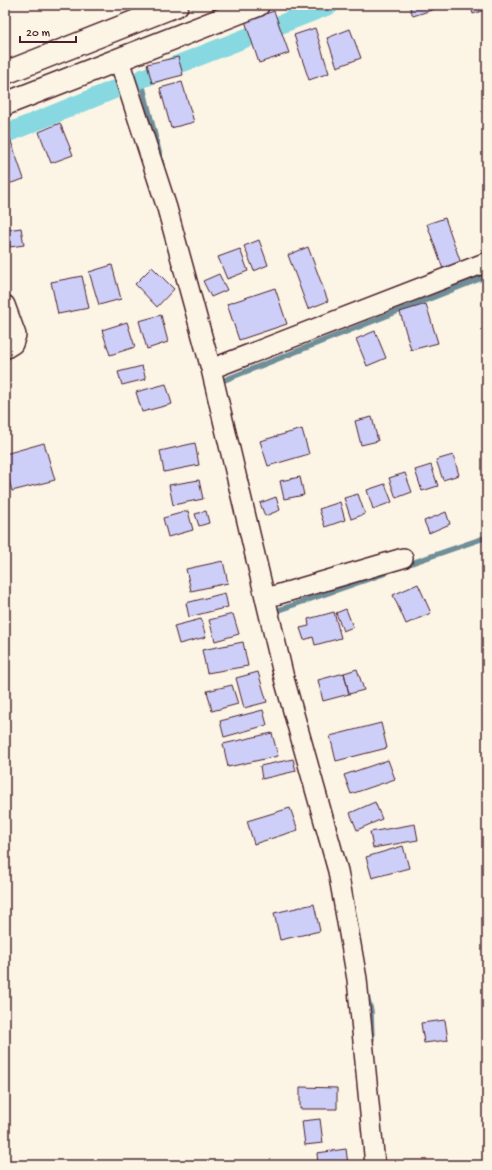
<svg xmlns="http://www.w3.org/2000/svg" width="492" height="1170" viewBox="0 0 492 1170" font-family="'Gochi Hand',sans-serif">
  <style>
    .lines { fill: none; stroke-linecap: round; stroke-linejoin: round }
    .stream { stroke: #6f8e98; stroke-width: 5.5 }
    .canal { stroke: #87d8e0; stroke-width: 19 }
    .building { fill: #cecff8; stroke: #4a1f2b }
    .minor-casing { stroke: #4a1f2b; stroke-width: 22 }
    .highway-casing { stroke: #4a1f2b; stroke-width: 25 }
    .minor { stroke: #fcf5e5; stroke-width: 19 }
    .highway { stroke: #fcf5e5; stroke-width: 22 }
  </style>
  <rect width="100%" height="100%" fill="#fcf5e5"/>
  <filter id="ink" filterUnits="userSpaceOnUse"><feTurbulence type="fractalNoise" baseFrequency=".025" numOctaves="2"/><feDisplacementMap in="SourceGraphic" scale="8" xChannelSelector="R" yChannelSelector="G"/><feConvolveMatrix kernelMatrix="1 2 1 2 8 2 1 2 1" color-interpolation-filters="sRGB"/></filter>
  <g filter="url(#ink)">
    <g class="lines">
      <path class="stream" d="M141,79L162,164
        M217,383L487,276
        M403,566L487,537
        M273,614V612L386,573
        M367,996L371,1011L372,1039"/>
      <path class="canal" d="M141,79L330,5
        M5,134L113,90"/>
    </g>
    <path class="building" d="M409,5H433L435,9L413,16Z
      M471,5H487V9L473,14Z
      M274,11L289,53L259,63L245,21Z
      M315,28L329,73L309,80L294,35Z
      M350,29L361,58L337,67L327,38Z
      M178,57L183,75L152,83L147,64Z
      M182,82L194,122L171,128L160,88Z
      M60,123L73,155L51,163L39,132Z
      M7,130L24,179L5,185V131Z
      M445,218L462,266L444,272L427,224Z
      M21,228L24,245L10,247L7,230Z
      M259,240L268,265L254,271L244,246Z
      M308,247L328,301L308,309L288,255Z
      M240,249L248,271L227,279L218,257Z
      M112,265L121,299L99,305L89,272Z
      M152,267L174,289L157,307L135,284Z
      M219,274L227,290L211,297L203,281Z
      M82,276L89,308L58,314L51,282Z
      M275,288L287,324L239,340L227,304Z
      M426,304L438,343L411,350L400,312Z
      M161,315L168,342L147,349L139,321Z
      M127,322L135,347L110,355L102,330Z
      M375,331L386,358L367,366L356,339Z
      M142,366L146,379L122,385L118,372Z
      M166,384L172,404L142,412L136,392Z
      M372,417L378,441L361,445L355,421Z
      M302,429L309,454L268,466L260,441Z
      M44,443L55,480L12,491L5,466V454Z
      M195,443L199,465L164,472L160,451Z
      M453,455L459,475L443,480L436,460Z
      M431,465L438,486L422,491L415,470Z
      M405,473L412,492L396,498L389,478Z
      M300,477L304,495L284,499L280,481Z
      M199,480L203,499L173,505L169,485Z
      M385,484L392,502L373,509L367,490Z
      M358,494L365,514L351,519L344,498Z
      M276,497L280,510L265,516L260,503Z
      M340,502L345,520L325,527L319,509Z
      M188,511L193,530L168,537L163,518Z
      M206,511L209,523L199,526L195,514Z
      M446,512L450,524L429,533L424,521Z
      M223,561L228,583L191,591L186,569Z
      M418,584L431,613L406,624L393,595Z
      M225,593L228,607L189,617L186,603Z
      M346,609L353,627L343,631L336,613Z
      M334,612L341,638L315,645L313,637L304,640L300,628L309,626L308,619Z
      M233,614L239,634L215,641L209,620Z
      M201,619L206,637L179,644L174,626Z
      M243,642L248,666L207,673L202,650Z
      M357,669L364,690L349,694L344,673Z
      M258,672L267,702L244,708L236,678Z
      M344,673L349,694L323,701L318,680Z
      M232,685L238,704L212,711L207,691Z
      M263,710L267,725L224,737L220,721Z
      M381,723L387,748L336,761L330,736Z
      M272,733L278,756L228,767L223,744Z
      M293,759L296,771L262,779L260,766Z
      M388,760L395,779L351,794L344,775Z
      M375,802L382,819L357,830L350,813Z
      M290,808L298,830L254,844L247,821Z
      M415,824L418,840L373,848L370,832Z
      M403,846L409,868L372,878L366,857Z
      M314,904L320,931L280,940L274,913Z
      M445,1020L448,1040L424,1043L421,1023Z
      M300,1087L337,1088V1109H300Z
      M320,1119L323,1143L305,1145L302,1121Z
      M346,1149L348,1165H318L317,1153Z"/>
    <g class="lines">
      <g class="minor-casing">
        <path id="minor" d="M119,60L167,208L211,369L285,682L338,871L357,979L375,1165
          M5,305L16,335L13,344L5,349
          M211,369L487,262
          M266,598L403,558"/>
      </g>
      <g class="highway-casing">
        <path id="highway" d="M5,73L177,5
          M5,104L258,5"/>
      </g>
      <use href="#minor" class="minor"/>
      <use href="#highway" class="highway"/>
    </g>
  </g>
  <rect width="492" height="1170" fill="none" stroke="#fcf5e5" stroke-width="20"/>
  <rect x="10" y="10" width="472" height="1150" fill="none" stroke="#4a1f2b" stroke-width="1.5" filter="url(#ink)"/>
  <path d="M20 36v6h56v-6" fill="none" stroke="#4a1f2b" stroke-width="2"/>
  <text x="26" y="36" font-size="12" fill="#4a1f2b" stroke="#fcf5e5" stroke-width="3" paint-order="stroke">20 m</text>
</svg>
